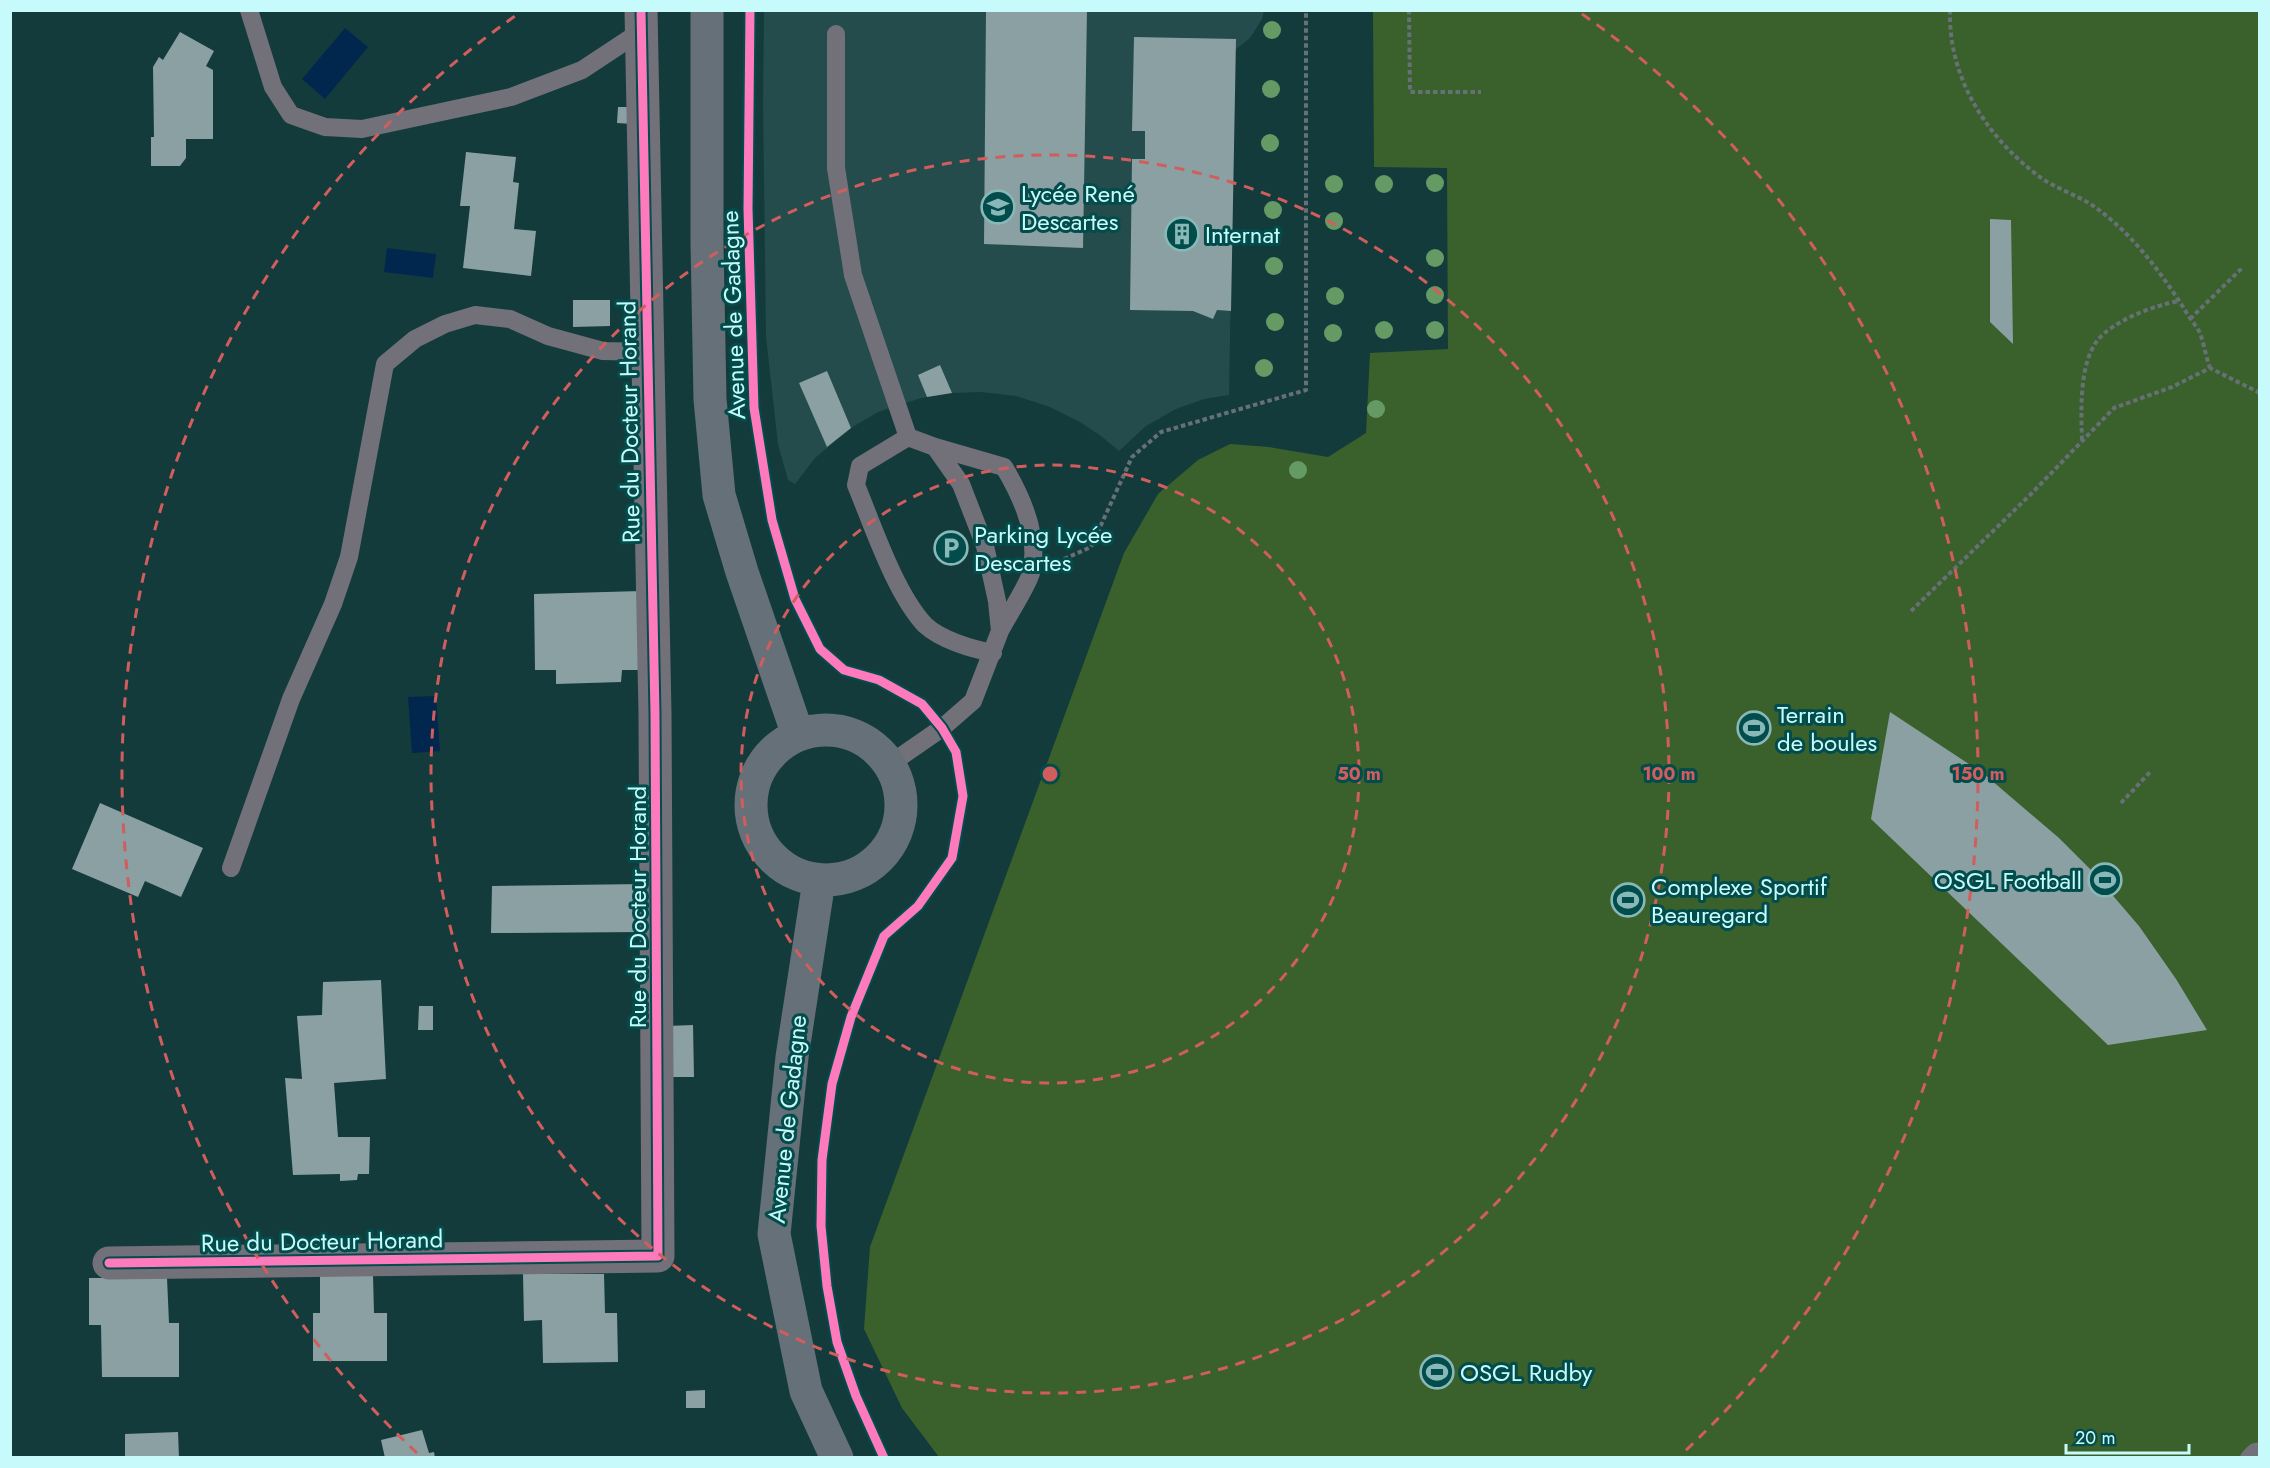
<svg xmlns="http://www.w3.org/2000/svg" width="2270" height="1468" viewBox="0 0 2270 1468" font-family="Jost,sans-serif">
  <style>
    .built { fill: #244c4c }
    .green { fill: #3a612c }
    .water { fill: #02274f }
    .building { fill: #8ba0a2 }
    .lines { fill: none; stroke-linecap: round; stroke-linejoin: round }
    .path { stroke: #667176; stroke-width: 4; stroke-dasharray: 4.5 3; stroke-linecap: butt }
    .lane { stroke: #72717a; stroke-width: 18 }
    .street { stroke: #72717a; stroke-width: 33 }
    .primary { stroke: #667078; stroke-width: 33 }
    .cycleway-casing { stroke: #034c4c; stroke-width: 13 }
    .cycleway { stroke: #fd7abc; stroke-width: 9 }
    .tree { fill: #669a65 }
    .ring { fill: none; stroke: #d25d5d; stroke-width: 3; stroke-dasharray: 10 8 }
    .labels { text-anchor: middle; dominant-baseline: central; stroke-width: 6; stroke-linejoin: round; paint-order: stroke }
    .poi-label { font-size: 24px; fill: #c7fbfb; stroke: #034c4c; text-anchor: start }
    .street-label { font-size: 24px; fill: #c7fbfb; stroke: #034c4c }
    .centre { fill: #d25d5d; stroke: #034c4c; stroke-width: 3 }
    .ring-label { font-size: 18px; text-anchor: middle; font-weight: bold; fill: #d25d5d; stroke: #034c4c; stroke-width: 6; stroke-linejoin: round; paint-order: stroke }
  </style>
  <rect width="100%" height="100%" fill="#143b3b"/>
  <path class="built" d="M764,11H1264L1262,19L1250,38L1235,50L1229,395L1204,399L1176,409L1146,426L1119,451L1101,436L1080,422L1050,407L1016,396L981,392L952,393L921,398L878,412L851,428L815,458L795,484L788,480L778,444L766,337L763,104Z"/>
  <path class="green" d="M1373,11H2259V1457H939L902,1408L864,1329L870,1247L1124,553L1158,494L1198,460L1230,444L1269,447L1328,457L1366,433L1370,353L1448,349L1447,168L1374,167Z"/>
  <path class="water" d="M345,28L368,47L325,99L302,79Z
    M387,248L436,254L433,278L384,272Z
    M436,696L440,751L412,753L408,697Z"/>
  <path class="building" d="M986,10H1087L1083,248L984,244Z
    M180,32L214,51L206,66L213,70V139H186V158L180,166H151V137H154L153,67L159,57L163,60Z
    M1134,37L1236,39L1231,311L1217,310L1213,319L1193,311L1130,310L1132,159H1145V131H1132Z
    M618,107H633V124L617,123Z
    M466,152L516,157L513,182L519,183L514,229L536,231L531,276L463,268L470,206H460Z
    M1990,219L2011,220L2013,344L1990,322Z
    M573,300H610V326L573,327Z
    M940,365L952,393L927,397L918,375Z
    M827,371L851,428L827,447L799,383Z
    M641,591L642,670H622L621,682L556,684V670H535L534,594Z
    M1890,712L1984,774L2059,838L2090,869L2139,926L2176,979L2207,1030L2108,1045L1871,819Z
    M100,803L203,848L181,897L145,881L138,897L72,869Z
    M644,884V932L491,933L492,886Z
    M381,980L386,1079L334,1083L338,1137H370L369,1174H358L357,1180L340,1181V1174L293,1175L285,1078L302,1079L297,1016L322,1015L323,982Z
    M419,1006H433V1030H418Z
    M693,1025L694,1077H668L666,1026Z
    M523,1274H604L605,1313H617L618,1362L543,1363L542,1320L524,1321Z
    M373,1275L374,1313H387V1361H313V1313H320V1276Z
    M89,1278H167L169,1323H179V1377H102L101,1325H89Z
    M705,1390V1408H686V1391Z
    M422,1430L429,1453L434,1452L435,1458H385L381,1440Z
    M178,1432L179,1458H125V1434Z"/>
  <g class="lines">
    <path class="path" d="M1409,10L1410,92H1481
      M1950,10C1948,76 1985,135 2036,174C2054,189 2080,195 2099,210C2134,236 2162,274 2185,310C2189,318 2196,325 2200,333C2204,344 2206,357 2210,368
      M2190,319L2242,268
      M2082,440C2081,412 2079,365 2097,341C2112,321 2155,305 2179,301
      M1064,559L1091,547L1132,457L1161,432L1306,390V10
      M1911,611L2032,493L2114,408L2172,387L2210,368L2260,393
      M2121,803L2151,771"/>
    <path class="lane" d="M249,10L273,87L291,115L325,127L362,129L511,97L582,70L641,31
      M836,34V168L853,275L908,437
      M908,437L860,466L856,485C873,526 895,593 925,625C941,640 972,649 993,653
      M935,447L1004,467C1022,497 1040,537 1031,573C1027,587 1007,617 1000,631
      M890,764L942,728L973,701L1000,631L997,601L985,546L961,484L935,447L908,437
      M231,868L291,699L333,604L349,557L385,364L415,339L445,324L475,315L510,319L548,336L603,351L647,352
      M2249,1458L2255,1452L2260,1451"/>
    <path class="street" d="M109,1263L658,1256L655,714L641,10"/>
    <path class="primary" d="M707,10V243L710,399L719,495L742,572L798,735
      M751 805a75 75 0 1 1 150 0a75 75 0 1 1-150 0Z
      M819,881L792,1057L774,1234L806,1391L837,1458"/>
    <g class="cycleway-casing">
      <path id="cycleway" d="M750,10L748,209L754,408L772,520L795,599L820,649L844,670L879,680L922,704L942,728L956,752L963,796L952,858L918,906L884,936L851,1017L832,1084L822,1160L821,1226L827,1286L837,1342L856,1396L884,1458
        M109,1263L658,1256L655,714L641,10"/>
    </g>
    <use href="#cycleway" class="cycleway"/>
  </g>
  <g class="tree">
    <circle cx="1272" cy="30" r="9"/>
    <circle cx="1271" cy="89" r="9"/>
    <circle cx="1270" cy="143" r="9"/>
    <circle cx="1435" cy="183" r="9"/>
    <circle cx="1334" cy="184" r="9"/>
    <circle cx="1384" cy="184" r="9"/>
    <circle cx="1273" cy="210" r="9"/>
    <circle cx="1334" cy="221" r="9"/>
    <circle cx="1435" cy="258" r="9"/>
    <circle cx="1274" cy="266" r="9"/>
    <circle cx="1435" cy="295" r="9"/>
    <circle cx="1335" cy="296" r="9"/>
    <circle cx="1275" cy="322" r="9"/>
    <circle cx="1384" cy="330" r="9"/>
    <circle cx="1435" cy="330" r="9"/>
    <circle cx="1333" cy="333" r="9"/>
    <circle cx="1264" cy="368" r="9"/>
    <circle cx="1376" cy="409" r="9"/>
    <circle cx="1298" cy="470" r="9"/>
  </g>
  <g class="ring">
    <circle cx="1050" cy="774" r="309"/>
    <circle cx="1050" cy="774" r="619"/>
    <path d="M417 1453A928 928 0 0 1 518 14M1582 14A928 928 0 0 1 1683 1453"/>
  </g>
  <defs>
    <g id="school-ring" transform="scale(1.725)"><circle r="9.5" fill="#034c4c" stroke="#88b8b8" stroke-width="1.5"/><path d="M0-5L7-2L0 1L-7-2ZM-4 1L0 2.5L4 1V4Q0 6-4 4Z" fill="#88b8b8"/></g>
    <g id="building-ring" transform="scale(1.725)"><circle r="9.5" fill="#034c4c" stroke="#88b8b8" stroke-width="1.5"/><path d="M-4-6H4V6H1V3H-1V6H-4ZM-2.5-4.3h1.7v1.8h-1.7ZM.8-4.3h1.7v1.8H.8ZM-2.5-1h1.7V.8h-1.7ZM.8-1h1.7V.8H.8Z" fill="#88b8b8"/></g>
    <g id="parking-ring" transform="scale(1.725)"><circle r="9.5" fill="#034c4c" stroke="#88b8b8" stroke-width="1.5"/><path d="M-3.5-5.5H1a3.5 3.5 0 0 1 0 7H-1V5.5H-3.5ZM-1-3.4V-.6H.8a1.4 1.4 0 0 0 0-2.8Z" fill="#88b8b8"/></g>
    <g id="stadium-ring" transform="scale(1.725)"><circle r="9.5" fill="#034c4c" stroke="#88b8b8" stroke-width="1.5"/><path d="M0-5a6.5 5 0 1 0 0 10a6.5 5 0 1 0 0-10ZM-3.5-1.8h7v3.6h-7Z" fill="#88b8b8"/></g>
  </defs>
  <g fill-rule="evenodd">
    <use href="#school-ring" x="998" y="207"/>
    <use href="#building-ring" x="1182" y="234"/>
    <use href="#parking-ring" x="951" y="548"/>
    <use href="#stadium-ring" x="1754" y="728"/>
    <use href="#stadium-ring" x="2105" y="880"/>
    <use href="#stadium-ring" x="1628" y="900"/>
    <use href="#stadium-ring" x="1437" y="1372"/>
  </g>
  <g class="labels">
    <g class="poi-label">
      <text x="1021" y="193">Lycée René<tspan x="1021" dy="28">Descartes</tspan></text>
      <text x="1205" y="234">Internat</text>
      <text x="974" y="534">Parking Lycée<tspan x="974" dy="28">Descartes</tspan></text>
      <text x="1777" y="714">Terrain<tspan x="1777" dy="28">de boules</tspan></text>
      <text x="2082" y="880" text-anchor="end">OSGL Football</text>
      <text x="1651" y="886">Complexe Sportif<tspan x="1651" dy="28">Beauregard</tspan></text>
      <text x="1460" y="1372">OSGL Rudby</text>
    </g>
    <g class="street-label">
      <text transform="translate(733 315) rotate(-92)">Avenue de Gadagne</text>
      <text transform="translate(629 422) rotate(-91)">Rue du Docteur Horand</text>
      <text transform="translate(637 907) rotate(-90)">Rue du Docteur Horand</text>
      <text transform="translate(787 1119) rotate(-84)">Avenue de Gadagne</text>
      <text transform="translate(322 1241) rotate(-1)">Rue du Docteur Horand</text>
    </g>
  </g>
  <circle cx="1050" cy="774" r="9" class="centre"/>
  <g class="ring-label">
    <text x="1359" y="780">50 m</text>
    <text x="1669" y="780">100 m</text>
    <text x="1978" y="780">150 m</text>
  </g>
  <rect width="2270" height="1468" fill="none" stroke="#c7fbfb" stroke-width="24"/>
  <path d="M2066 1444v9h123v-9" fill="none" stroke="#c7fbfb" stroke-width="3"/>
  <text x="2075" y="1444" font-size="18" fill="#c7fbfb" stroke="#034c4c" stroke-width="4.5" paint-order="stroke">20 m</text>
</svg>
